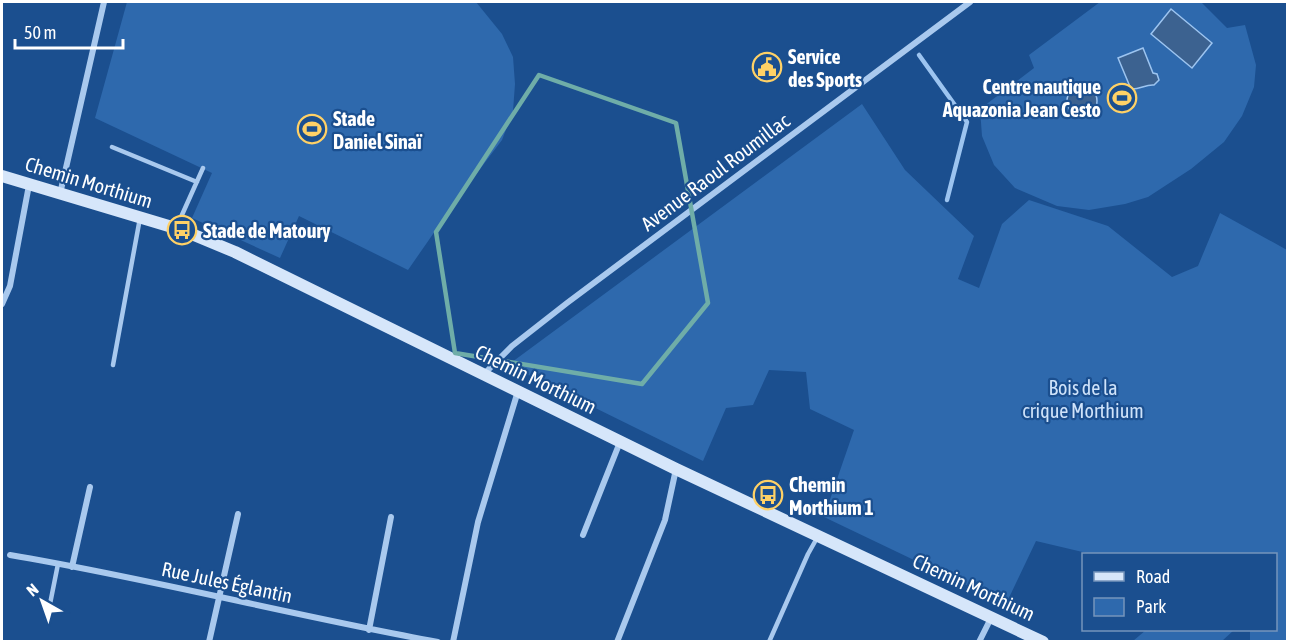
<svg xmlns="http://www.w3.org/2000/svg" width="1289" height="643" viewBox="0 0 1289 643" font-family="'Asap Condensed',sans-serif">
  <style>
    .green { fill: #2e69ad }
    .water { fill: #3c6290; stroke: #9cc4f0; stroke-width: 1.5 }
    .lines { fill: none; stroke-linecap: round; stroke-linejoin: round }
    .stream { stroke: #9cc4f0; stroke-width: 4.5 }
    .lane { stroke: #a9c9ee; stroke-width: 4.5 }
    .street { stroke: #a9c9ee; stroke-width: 6 }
    .secondary { stroke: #d6e6fa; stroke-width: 12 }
    .marked { fill: none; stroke: #6fada8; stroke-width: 4.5; stroke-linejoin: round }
    .labels { text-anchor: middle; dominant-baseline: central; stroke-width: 4.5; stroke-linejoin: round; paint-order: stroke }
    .poi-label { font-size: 20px; font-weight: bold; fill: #fff; stroke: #1b4f8f; text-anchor: start }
    .street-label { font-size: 20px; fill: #fff; stroke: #1b4f8f }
    .park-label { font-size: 20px; fill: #cfe3fa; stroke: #1b4f8f }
  </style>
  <rect width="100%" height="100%" fill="#1b4f8f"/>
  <path class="green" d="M127,2H476L502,34L513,57L515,84L513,111L502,140L458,198L408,270L299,216L280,258L192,218L212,173L95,118Z
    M1100,2H1201L1227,28L1245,25L1256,65L1254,87L1242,116L1224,142L1191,169L1148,197L1125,204L1089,210L1057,206L1015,188L994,165L982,136L980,109L1034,68L1029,55Z
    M862,104L905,170L974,236L958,279L979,288L1002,224L1029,200L1108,226L1172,277L1198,266L1220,213L1287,250V641H1250V630H1276V554H1091L1036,541L1006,604L824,517L854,430L810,409L806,372L769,370L753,405L726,408L703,461L508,365Z
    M1146,630H1234L1222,641H1133Z"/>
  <path class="water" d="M1171,9L1212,43L1192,68L1151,34Z
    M1143,48L1153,73L1157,74L1159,80L1154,85C1146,84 1139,90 1131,89L1118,58Z
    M1067 101a15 15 0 1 1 30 0a15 15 0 1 1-30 0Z"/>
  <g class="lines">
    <path class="stream" d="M919,55L967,122L947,200"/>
    <path class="lane" d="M112,147L197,182
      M177,226L203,168
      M113,365L140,218
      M47,619L58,564
      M769,642L808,554L817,538"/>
    <path class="street" d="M60,194L104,2
      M2,304L10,286L29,185
      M483,375L512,346L567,303L970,2
      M583,535L620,442
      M10,555C153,579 294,616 438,642
      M72,567L90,487
      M369,630L391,517
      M209,642L238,514
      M453,642L478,522L518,391
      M617,642L665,520L676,469
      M979,642L991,618"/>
    <path class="secondary" d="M2,176L182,230L235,252L676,469L1043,642"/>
  </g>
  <path class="marked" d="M539,75L676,123L708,303L642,384L455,353L436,232Z"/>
  <defs>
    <g id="civic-ring" transform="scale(1.5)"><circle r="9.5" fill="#1b4f8f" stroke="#ffd166" stroke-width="1.5"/><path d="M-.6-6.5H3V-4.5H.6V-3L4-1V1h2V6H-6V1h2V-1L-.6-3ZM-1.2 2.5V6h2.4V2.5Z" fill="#ffd166"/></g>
    <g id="stadium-ring" transform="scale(1.5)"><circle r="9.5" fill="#1b4f8f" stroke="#ffd166" stroke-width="1.5"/><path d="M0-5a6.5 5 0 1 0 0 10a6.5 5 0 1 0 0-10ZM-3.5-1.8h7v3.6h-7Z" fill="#ffd166"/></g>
    <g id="bus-ring" transform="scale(1.5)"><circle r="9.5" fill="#1b4f8f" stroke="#ffd166" stroke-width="1.5"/><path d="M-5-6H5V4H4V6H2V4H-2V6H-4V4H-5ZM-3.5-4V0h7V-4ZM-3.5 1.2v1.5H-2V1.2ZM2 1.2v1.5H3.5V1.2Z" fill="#ffd166"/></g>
  </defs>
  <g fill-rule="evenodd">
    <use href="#civic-ring" x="767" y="67"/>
    <use href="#stadium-ring" x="1122" y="98"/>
    <use href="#stadium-ring" x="312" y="129"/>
    <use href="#bus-ring" x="182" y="230"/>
    <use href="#bus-ring" x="768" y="495"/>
  </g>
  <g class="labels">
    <g class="poi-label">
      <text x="788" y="56">Service<tspan x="788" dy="23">des Sports</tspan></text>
      <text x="1101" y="86" text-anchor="end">Centre nautique<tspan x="1101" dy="23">Aquazonia Jean Cesto</tspan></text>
      <text x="333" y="118">Stade<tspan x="333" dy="23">Daniel Sinaï</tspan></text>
      <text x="203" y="230">Stade de Matoury</text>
      <text x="789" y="484">Chemin<tspan x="789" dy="23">Morthium 1</tspan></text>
    </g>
    <g class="street-label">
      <text transform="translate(715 172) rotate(-37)">Avenue Raoul Roumillac</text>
      <text transform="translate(89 182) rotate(17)">Chemin Morthium</text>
      <text transform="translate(536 379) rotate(26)">Chemin Morthium</text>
      <text transform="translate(227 582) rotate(12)">Rue Jules Églantin</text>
      <text transform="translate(974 587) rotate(25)">Chemin Morthium</text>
    </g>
    <g class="park-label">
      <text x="1083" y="387">Bois de la<tspan x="1083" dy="23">crique Morthium</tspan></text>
    </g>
  </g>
  <rect width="1289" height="643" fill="none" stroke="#ffffff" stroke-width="6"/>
  <rect x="1082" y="553" width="195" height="78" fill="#1b4f8f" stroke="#7695bc" stroke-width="1.5"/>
  <rect x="1094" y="572" width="30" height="9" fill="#d6e6fa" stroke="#7695bc" stroke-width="1.5"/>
  <text x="1136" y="583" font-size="18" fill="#ffffff">Road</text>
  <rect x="1094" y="598" width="30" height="18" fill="#2e69ad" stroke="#7695bc" stroke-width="1.5"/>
  <text x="1136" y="613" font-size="18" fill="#ffffff">Park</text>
  <g transform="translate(42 601) rotate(320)" stroke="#1b4f8f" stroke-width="4.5" paint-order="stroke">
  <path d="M0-4.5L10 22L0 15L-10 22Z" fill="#ffffff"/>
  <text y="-9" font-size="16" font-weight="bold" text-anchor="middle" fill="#ffffff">N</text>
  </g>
  <path d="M15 39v9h108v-9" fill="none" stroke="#ffffff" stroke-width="3"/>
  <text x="24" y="39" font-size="18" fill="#ffffff" stroke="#1b4f8f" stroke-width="4.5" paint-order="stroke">50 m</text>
</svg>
